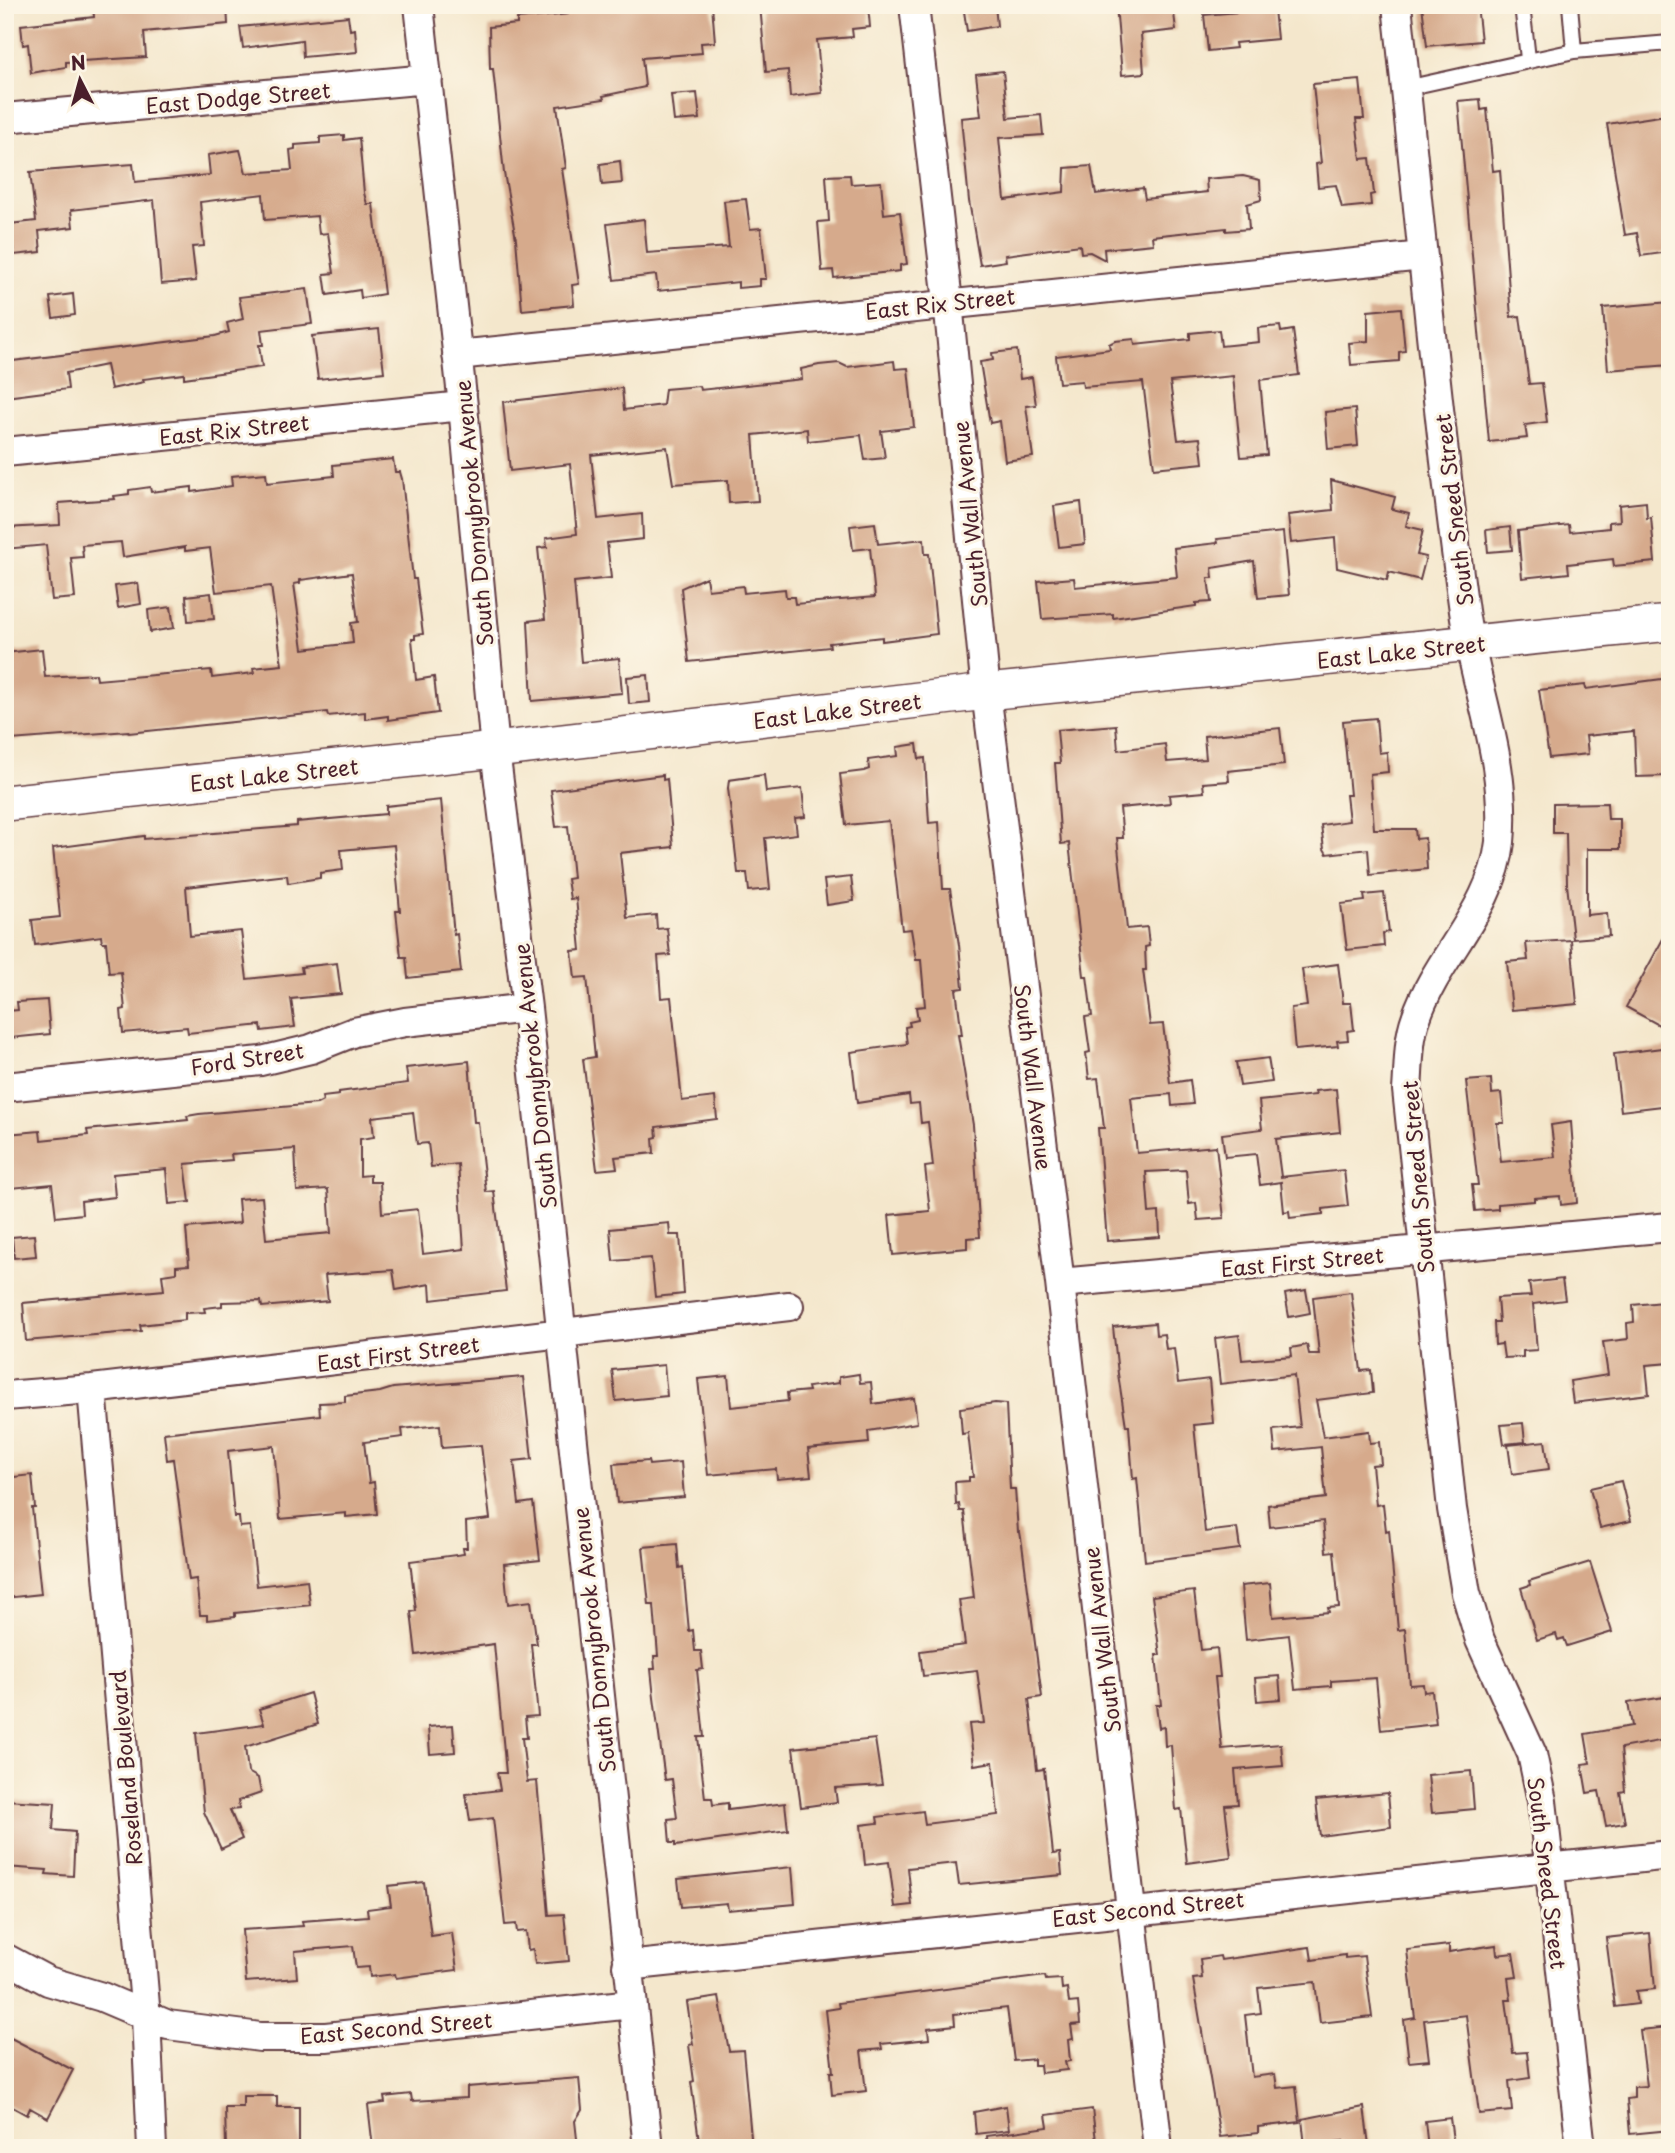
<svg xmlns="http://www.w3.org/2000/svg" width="1675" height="2153" viewBox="0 0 1675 2153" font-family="'Playpen Sans',sans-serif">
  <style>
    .building { fill: #d6aa8c; fill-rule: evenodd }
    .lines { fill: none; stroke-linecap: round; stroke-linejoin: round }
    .service-casing { stroke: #643d43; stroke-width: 18 }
    .minor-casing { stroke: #643d43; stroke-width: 32 }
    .tertiary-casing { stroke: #643d43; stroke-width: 38 }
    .service { stroke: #fff; stroke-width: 14 }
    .minor { stroke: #fff; stroke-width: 28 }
    .tertiary { stroke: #fff; stroke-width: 35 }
    .labels { text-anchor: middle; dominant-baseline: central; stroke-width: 6; stroke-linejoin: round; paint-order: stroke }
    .street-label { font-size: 21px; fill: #4a1f2b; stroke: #fcf5e5 }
  </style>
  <rect width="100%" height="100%" fill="#fcf5e5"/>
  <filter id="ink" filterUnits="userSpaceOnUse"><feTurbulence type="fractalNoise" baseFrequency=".0143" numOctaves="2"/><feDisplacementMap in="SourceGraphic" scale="14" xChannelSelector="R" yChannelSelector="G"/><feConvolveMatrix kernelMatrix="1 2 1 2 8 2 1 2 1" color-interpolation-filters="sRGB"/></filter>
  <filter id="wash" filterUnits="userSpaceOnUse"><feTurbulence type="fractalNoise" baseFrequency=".00686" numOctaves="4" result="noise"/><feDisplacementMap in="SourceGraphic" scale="28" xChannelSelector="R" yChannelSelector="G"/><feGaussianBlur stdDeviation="1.57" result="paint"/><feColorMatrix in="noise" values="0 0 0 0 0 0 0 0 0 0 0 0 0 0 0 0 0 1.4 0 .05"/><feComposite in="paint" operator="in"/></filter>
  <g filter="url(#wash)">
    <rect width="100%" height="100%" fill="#f4e7cc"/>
    <g id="blocks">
      <path class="building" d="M93,5H227L228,24L144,32L146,57L66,62V67L31,73L28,44L23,45L21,25L94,17Z
        M567,5H712L715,42L701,43L702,53L642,58L645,87L603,96L604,99L557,106L566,168L562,169L579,284L572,285L574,305L522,310L516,239L504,173L493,69H490L489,27L517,24V19L568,14Z
        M760,5H868L870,27L852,29L853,37L817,40L822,93L790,97L788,70L766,72Z
        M963,5H995L997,26L967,31Z
        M1116,5H1173L1176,30L1141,34L1144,73L1122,75Z
        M1422,5H1477L1481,41L1427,46Z
        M1274,9L1277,39L1235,43L1236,48L1208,51L1204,15Z
        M348,16L350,30L355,29L357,52L303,57L302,40L243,48L240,27Z
        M1003,71L1008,118L1041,115L1043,135L999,138L1005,200L1064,192L1065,168L1091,166L1096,194L1143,188L1145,199L1207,192L1206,179L1243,176L1260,180L1261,200L1247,204L1249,229L1226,231V228L1152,236L1153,244L1104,249L1105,260L1090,252L1081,253L1080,245L1005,255L1006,261L980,265L969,201L961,118L981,116L976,74Z
        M1360,80L1364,119H1356L1361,159L1370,158L1374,194L1370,195L1371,205L1342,208L1336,185L1318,187L1316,164L1321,163L1313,84Z
        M697,93L700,119L674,121L671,95Z
        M1480,99L1481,110L1487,109L1493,171L1500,170L1511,317L1520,316L1529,384L1542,383L1547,422L1525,425L1527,438L1489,442L1458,101Z
        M1666,115L1670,140V252L1641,256L1637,233L1625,235L1607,124Z
        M344,135V140L359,138L364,193L367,204H373L384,294L361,298L360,290L327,295L324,274L334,273L328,233L319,234L317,216L265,220L263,194L200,202L204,246L192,247L196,281L161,284L154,200L71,210L73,227L39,231L41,252L14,255L10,224L36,221L30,172L133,164L135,182L187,177L210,175L208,155L240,150L246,173L292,170L290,150L295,149V145L320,143V137Z
        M620,161L622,183L602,185L600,164Z
        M850,175L851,184L881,182L884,214L900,212L907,264L900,265V271L834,278L833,270L822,271L818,222L829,221L826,176Z
        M746,199L750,229L761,228L766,279H760V286L738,288V282L658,291L656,275L614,280L607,224L644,219L647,253L729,247L724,201Z
        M307,289L312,324L261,330L263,345H259L262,367L184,378V374L143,379L144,382L111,389L106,365L66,373L68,389L5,397V362L215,336L229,332L227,323L243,319L239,297Z
        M73,294L75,315L53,318L50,297Z
        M1670,302V365L1608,370L1603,308Z
        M1401,308L1405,351L1399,352V361L1351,365L1349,343L1368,341V311Z
        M1280,326L1281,332L1293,330L1299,375L1260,380L1267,455L1241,457L1233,376L1170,382L1178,440L1200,438L1203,463L1154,468L1143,382L1083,387L1082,381L1059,383L1056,356L1110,349L1109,344L1115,341L1134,339L1135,345L1190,339V333L1219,330L1221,346L1259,342L1258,328Z
        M379,329L384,372L318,379L312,336Z
        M1017,350L1020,379L1032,377L1036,405L1026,406L1033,457L1005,461L1000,421L990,423L980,362L993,360L992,353Z
        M894,361L895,369L908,368L914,427L881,431L885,458L865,460L861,435L808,441L807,429L753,435L758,501L729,503L728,480L673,484L667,447L591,455L598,519L642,514L643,539L607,543L611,578L574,582L581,662L619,658L622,693L532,701L528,621L545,619L538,548L547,547L546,538L577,534L570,464L510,471L503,402L622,388L624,410L663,405L665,389L699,386L700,390L802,379L801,369L819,365L839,363L847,367Z
        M1355,409L1358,446L1328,449L1325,412Z
        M393,459L395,472H400L402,479L413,579H416L423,634L415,635V639H412L416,680L434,677L438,713L388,720V716L365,719V712L328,716L327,712L129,733L128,731L11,740L10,726H5V653L42,649L45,677L96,674L97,680L211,670L212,678L254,673L253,668L282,665L271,586L216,592L210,548L185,551V547L123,557L121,542L82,545L83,557L71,558L75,598L52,600L46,545L5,549V528L60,525L59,503L115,499L114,496L129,494V490L150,487L151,492L192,487V492L232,486L231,476L266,473L267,483L334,476L333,465ZM352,573L358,622L351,623L353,643L303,649L294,584L300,583V580Z
        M1331,480L1395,497L1392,509L1409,513L1406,526L1423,530L1417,555L1426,557L1420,580L1389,572L1387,580L1337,568L1335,538L1291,543L1288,515L1333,510Z
        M1081,502L1085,544L1059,547L1054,506Z
        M1646,502L1647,518L1651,517L1655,562L1614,566L1613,559L1568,564L1569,573L1522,578L1518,531L1569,525L1570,532L1609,528V522L1620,521L1619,505Z
        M875,523L878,544L924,539L925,554H929L937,634L882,641V637L829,643L830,647L689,662L681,588L706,577L708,590L743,586L744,593L785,589L786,597H794L795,604L875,597L870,548L853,550L850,526Z
        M1510,527L1512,550L1488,552L1486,530Z
        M1283,532L1289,595L1258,598L1254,561L1212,568L1213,578H1208L1211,602L1196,603V606L1113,618V614L1042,619L1038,581L1074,578L1075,587L1177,577L1174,548L1218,543L1217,539Z
        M138,583L141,604L118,608L115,586Z
        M211,593L214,619L188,621L186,596Z
        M171,607L174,628L150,632L148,610Z
        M648,675L650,702L629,704L627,677Z
        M1670,678V762L1665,763L1666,776L1636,777L1634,731L1586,736L1588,754L1549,758L1539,690L1585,685L1586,689Z
        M1376,718L1379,753L1387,752L1388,772L1370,774L1374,829H1415L1416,839L1425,838L1427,869L1370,875L1368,849L1327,854L1324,849L1321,825L1349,821L1346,795H1350L1343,721Z
        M1116,725L1118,750L1165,744L1167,762L1206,759L1204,736L1280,728L1284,765L1228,771L1229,781L1203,783L1204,792L1169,795L1170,803L1120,808L1123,838H1117L1127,929L1147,927L1149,946L1145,947L1146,970H1143L1150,1025L1163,1024L1170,1083L1190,1080L1193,1104L1172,1106L1171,1094L1131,1098L1137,1153L1216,1146L1224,1218L1198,1220L1196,1203L1189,1204L1186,1170L1146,1172L1149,1213L1159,1212L1160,1237L1107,1241L1098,1128H1104L1098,1078L1089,1079L1086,1053L1090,1052L1085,1017L1092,1016L1087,976H1084L1069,843L1061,844L1055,763H1060L1057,730Z
        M917,744L919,759L925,758L929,823L939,822L943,889H950L959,945L963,988L956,989L962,1035H958L973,1125L980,1237L967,1238V1248L893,1255L889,1215L930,1211L925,1167L933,1166L928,1122L921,1123L919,1103L910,1104L909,1095L857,1103L851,1052L907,1044L905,1027L910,1026L909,1022L918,1020L916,1007L925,1006L921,960H916L911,929L902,930L889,821L846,825L840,774L864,771L869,769L868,760L898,756L897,747Z
        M663,775V780L667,779L673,847L620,853L627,918L656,915L657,929L667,928L670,955L658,956L661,998L671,997L682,1101L715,1097L717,1119L656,1127L657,1137L653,1138L654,1153L615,1157L617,1168L597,1170L583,1059L595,1057L587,977L575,978L572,951L581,950L576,898L570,899L567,879L573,878L568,826L556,827L551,790Z
        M764,775L766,792L802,788L805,817L795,818L797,834L765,838L770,889L749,891L747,873H738L728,788L729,780Z
        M441,800L454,935L457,934L461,972L408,978L406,957H401L396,911H400L394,845L341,850L343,870L320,873V878L288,883L287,875L186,887L190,936L241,931L247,979L302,973L301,967L337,963L341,994L291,999L295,1027L262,1031L261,1025L188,1033L187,1027L123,1033L121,1010L125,1009L121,972L109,973L106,942H102L101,936L35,945L32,920L60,917L53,848L144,836V839L297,826V822L386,814V806Z
        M1607,803L1608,819H1620V849H1587V915L1607,913L1609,936L1573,939L1567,884L1566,833H1553V804Z
        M851,877L854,901L827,905L824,880Z
        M1384,893L1389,932L1383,933L1384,946L1347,950L1341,904L1365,901L1364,895Z
        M1670,926V1031L1626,1007Z
        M1571,940L1577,1004L1512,1010L1507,962L1528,960L1526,943Z
        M1338,964L1343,1003H1351L1354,1030L1347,1031L1348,1040L1337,1041L1338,1046L1295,1050L1291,1008L1307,1006L1302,969Z
        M47,1000L50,1034L10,1038L7,1011L18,1010L17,1002Z
        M1670,1047V1105L1621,1111L1614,1054Z
        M1268,1058L1272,1082L1240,1086L1236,1062Z
        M469,1061L474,1122H478L486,1192L494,1191L506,1291L431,1300L430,1284L396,1290L393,1270L325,1275L328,1301L262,1307L261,1301L222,1302V1306L204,1308L205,1312L185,1313V1320L140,1325L141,1331L26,1341L23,1303L164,1290L162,1275L176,1273V1266L189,1265L186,1228L240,1223L238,1199L262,1197L266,1239L331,1233L328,1189L297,1191L295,1149L231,1154L232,1160L185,1164L190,1202L169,1204L166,1169L113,1174L115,1197L81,1201L82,1214L56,1217L52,1184L11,1188L7,1134L40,1131L41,1140L88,1135L87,1130L188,1120L187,1116L199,1114L317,1104L323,1101L322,1097L339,1095V1092L408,1083L406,1068ZM413,1112L417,1144L428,1143L431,1167L458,1164L464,1249L423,1254L418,1209L382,1213L380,1182H370V1175L360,1176V1139L374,1137L372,1117Z
        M1491,1079L1492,1094L1501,1093L1504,1123H1497L1501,1162L1555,1157L1551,1125L1571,1122L1577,1203L1561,1205L1560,1196L1534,1198V1201L1498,1204V1209L1475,1211L1472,1185H1478L1466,1081Z
        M1336,1089L1340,1132L1276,1139L1281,1177L1344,1170L1348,1206L1323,1209V1214L1290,1218L1289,1211L1284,1212L1281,1182L1260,1185L1256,1154L1225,1157L1222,1134L1262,1129L1259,1101L1316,1095L1315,1091Z
        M669,1223L670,1235H680L684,1294L655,1297L651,1258L613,1261L610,1229Z
        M34,1235L36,1256L14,1258L12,1237Z
        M1562,1279L1565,1300L1533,1304L1537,1350L1523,1351V1357L1504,1358L1502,1344L1495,1345L1494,1322H1499L1497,1298L1531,1296L1529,1283Z
        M1306,1290L1310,1313L1289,1317L1285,1294Z
        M1351,1292L1361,1371L1371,1370L1373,1393L1316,1400L1323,1437L1369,1431L1370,1443L1379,1442L1381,1464L1372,1465L1376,1505L1383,1504L1386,1531L1389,1530L1398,1630L1405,1629L1410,1685L1423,1684L1424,1692L1432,1691L1436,1724L1381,1730L1376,1678L1331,1681V1686L1295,1689L1289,1635L1246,1640L1241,1586L1270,1583L1273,1617L1329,1612L1328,1608L1339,1607L1334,1551L1326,1552L1323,1521L1270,1527L1268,1505L1326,1498L1321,1447L1275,1452L1273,1430L1300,1427L1294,1375L1220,1384L1215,1338L1239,1335L1242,1360L1292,1356L1291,1348L1307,1345L1309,1354H1319L1313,1297Z
        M1663,1302L1664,1307L1670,1306V1363L1646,1365L1649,1394L1573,1403L1570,1381L1608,1375L1603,1342L1628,1339L1627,1323L1634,1322L1633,1305Z
        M1155,1323L1156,1335L1164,1334L1166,1349L1174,1348L1178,1383L1209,1379L1213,1423L1194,1425L1205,1532L1237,1528L1240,1549L1145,1561L1137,1478L1133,1479L1129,1426H1126L1118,1374L1113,1327Z
        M664,1365L667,1396L616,1401L612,1370Z
        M859,1374L860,1383L871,1382L873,1404L914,1398L917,1423L868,1431L869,1443L808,1449L811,1476L777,1479L776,1469L708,1475L698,1379L728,1376L731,1407L788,1401L787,1393L809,1391L808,1387L839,1383V1377Z
        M523,1377L532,1459L514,1461L519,1504L533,1502L540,1560L504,1564L508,1604L531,1601L537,1644H531L538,1716L525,1717L527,1738H522L527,1782L537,1781L549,1915L564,1914L569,1961L535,1964L533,1949L528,1950L526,1931L517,1932L516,1924L505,1925L493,1818L470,1821L466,1794L500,1790L497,1773H506L494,1644L416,1655L411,1612L416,1611L410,1561L464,1554L463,1548H467L466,1522L490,1519L481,1445L442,1448L440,1425L402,1429L403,1437L364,1442L369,1483L374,1482L377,1514L346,1517V1513L280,1519L274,1446L228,1451L234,1517H239L240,1527L250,1526L257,1586L307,1580L310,1605L235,1613V1617L207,1620V1615H200L196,1579L189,1580L173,1459L167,1460L164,1433L320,1415L319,1403L345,1402V1396L380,1392L393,1388Z
        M995,1403L1006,1404L1010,1489H1015L1018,1532H1020L1022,1544L1042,1697L1029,1699L1037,1770L1044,1769L1053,1854L1060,1853L1062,1875L959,1885L956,1863L908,1868L912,1905L895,1907L889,1862L865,1865L861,1825L878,1823L877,1817L923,1811L925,1824L998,1815L993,1762L974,1765L969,1724L984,1723L977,1670L923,1676L920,1651L965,1645L959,1600L974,1598L964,1511H960L959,1504L956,1505L955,1482L969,1481V1477H973L968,1433L962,1434L960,1408Z
        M1523,1423L1525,1442L1504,1444L1501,1425Z
        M1545,1441L1549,1469L1512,1474L1508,1445Z
        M648,1461L649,1465L681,1462L684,1497L617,1503L613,1464Z
        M32,1475L35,1508H32L41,1594L5,1598V1478Z
        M1621,1481L1631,1521L1600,1528L1590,1488Z
        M677,1544L679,1568L683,1567L689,1631L693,1630L695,1651H701L703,1669L697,1670L704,1737H698L705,1798H712L713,1805L728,1803V1810L785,1803L788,1830L675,1846V1843H670L668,1819L677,1818L672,1779L665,1780L654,1698L651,1669H655L654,1656H658L654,1605H649L643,1547Z
        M1590,1562L1612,1632L1567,1646L1564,1638L1558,1640L1556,1634L1537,1640L1521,1588L1530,1585L1529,1581Z
        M1194,1591L1201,1650L1217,1648L1220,1677H1215L1222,1749L1281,1744L1283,1766L1235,1770L1238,1804L1225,1805L1231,1857L1187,1863L1181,1809L1176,1810L1171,1745L1165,1746L1164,1727L1159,1728L1156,1705H1161L1156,1655H1160L1152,1596Z
        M1279,1676L1281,1699L1257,1701L1255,1678Z
        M310,1693L318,1724L245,1747L248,1772L258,1778L261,1793L238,1801L239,1809L230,1810L242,1839L221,1849L204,1812L196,1733L264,1724L259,1709Z
        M1670,1696V1739L1621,1748L1625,1791L1620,1792L1625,1823L1606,1826L1599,1791L1587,1793L1582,1764L1590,1763L1585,1734L1632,1726L1628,1703Z
        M453,1725L455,1752L430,1754L428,1727Z
        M875,1739L882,1785L835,1788L837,1802L801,1807L793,1748Z
        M1471,1771L1474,1809L1432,1813L1428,1775Z
        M1388,1793L1391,1827L1320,1836L1316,1800Z
        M5,1800L55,1803L53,1830L75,1832L73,1876L46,1874L47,1870L5,1867Z
        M792,1867L795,1904L728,1910L727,1903L681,1907L678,1879Z
        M424,1882L431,1936L452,1933L457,1970L396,1978L395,1974L370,1977L369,1967L356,1968L353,1946L295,1951L297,1978L246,1982L242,1930L303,1926L302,1921L368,1916L367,1909L391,1906L388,1886Z
        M1650,1933L1655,1989L1636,1991L1638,2004L1615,2007L1606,1938Z
        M1449,1945V1952L1496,1945L1497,1955L1513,1953L1517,1977L1508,1978L1511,2000H1506L1513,2053L1527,2052L1530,2078L1509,2081L1512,2111L1479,2114L1466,2015L1424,2020L1429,2060L1409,2062L1404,2020L1415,2018L1407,1950Z
        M1310,1947L1312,1960L1345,1955V1958L1364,1956L1372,2017L1320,2023L1315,1982L1258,1988L1261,2013L1245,2015L1252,2077L1275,2074L1277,2088L1296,2086L1300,2122L1258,2127V2133L1220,2137L1193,1979L1202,1978L1200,1959L1220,1956L1221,1960Z
        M1045,1976L1046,1980L1061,1979L1062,1989L1067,1988L1069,2003L1078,2002L1080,2024L1071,2025L1073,2039L1068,2040L1070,2061L1065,2062L1067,2070L1041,2073L1040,2065H1034V2059L1014,2061L1007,2008L954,2014L955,2025L928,2028L929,2039L881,2044L882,2049L861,2051L866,2091L832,2095L830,2072H833L826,2010L839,2008L838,2003Z
        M719,1997L729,2051L743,2050L752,2148H700L691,2082L694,2081L689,2045L693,2044L687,2002Z
        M1670,2027V2130L1630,2134L1627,2099L1634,2098V2087L1647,2086L1640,2030Z
        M5,2035L73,2070L48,2118L30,2108L27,2115L5,2103Z
        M579,2078L582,2110L575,2121L578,2148H469V2143L373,2148L368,2105L385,2103L384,2097L411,2094L412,2101L467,2098V2087Z
        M243,2096H277V2107H299V2148H226L225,2107H243Z
        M1006,2106L1009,2130L976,2134L974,2112Z
        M1364,2107L1369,2145L1343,2148V2141L1305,2146L1302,2119Z
        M1092,2109L1097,2148H987L986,2136L1048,2127L1046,2115Z
        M1450,2118L1454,2148H1428L1425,2121Z"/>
    </g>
  </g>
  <g filter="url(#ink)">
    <use href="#blocks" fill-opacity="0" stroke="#643d43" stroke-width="2"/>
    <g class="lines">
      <g class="service-casing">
        <path id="service" d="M1522,5L1528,59
          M1570,5L1574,51L1670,43
          M1670,5V6
          M1406,88L1574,51"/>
      </g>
      <g class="minor-casing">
        <path id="minor" d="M419,5L463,406L495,750L527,1008L648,2148
          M914,5L948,302L986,692L1060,1283L1158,2148
          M1397,5C1419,207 1436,410 1464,611C1475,689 1508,763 1500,842C1493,909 1437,956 1416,1018C1408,1040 1409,1066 1407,1090L1452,1509L1466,1593L1480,1640L1532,1754L1542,1801L1581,2148
          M5,118L428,79
          M457,355L1423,256
          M5,452L463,406
          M5,1087L261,1061L311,1049L354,1032L405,1022L527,1008
          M1060,1283L1670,1227
          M92,1389L146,2017L152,2148
          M5,1396L92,1389L789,1306
          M5,1958L48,1981L102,1997L168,2025L260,2037H326L632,2004
          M627,1966L1670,1855"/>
      </g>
      <g class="tertiary-casing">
        <path id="tertiary" d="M5,803L495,750L986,692L1670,623"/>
      </g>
      <use href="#service" class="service"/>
      <use href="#minor" class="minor"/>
      <use href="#tertiary" class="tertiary"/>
    </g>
  </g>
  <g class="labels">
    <g class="street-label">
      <text transform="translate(238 97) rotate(-5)">East Dodge Street</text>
      <text transform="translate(940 303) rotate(-6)">East Rix Street</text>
      <text transform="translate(234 429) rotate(-6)">East Rix Street</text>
      <text transform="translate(1453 510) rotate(-97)">South Sneed Street</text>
      <text transform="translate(473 513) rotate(-95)">South Donnybrook Avenue</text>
      <text transform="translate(969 514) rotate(-96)">South Wall Avenue</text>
      <text transform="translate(1401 651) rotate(-6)">East Lake Street</text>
      <text transform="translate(837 710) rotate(-7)">East Lake Street</text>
      <text transform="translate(274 774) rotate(-6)">East Lake Street</text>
      <text transform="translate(247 1058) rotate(-9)">Ford Street</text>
      <text transform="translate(534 1076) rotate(-96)">South Donnybrook Avenue</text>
      <text transform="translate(1034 1077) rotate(83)">South Wall Avenue</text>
      <text transform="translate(1417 1177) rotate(-95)">South Sneed Street</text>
      <text transform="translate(1302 1261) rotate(-5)">East First Street</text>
      <text transform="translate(398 1353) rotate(-7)">East First Street</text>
      <text transform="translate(593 1640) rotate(-96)">South Donnybrook Avenue</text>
      <text transform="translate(1101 1640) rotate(-97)">South Wall Avenue</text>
      <text transform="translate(125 1768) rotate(-95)">Roseland Boulevard</text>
      <text transform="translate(1548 1873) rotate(83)">South Sneed Street</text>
      <text transform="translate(1148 1908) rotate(-6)">East Second Street</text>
      <text transform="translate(396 2027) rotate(-5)">East Second Street</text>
    </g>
  </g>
  <rect width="1675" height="2153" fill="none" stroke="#fcf5e5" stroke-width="28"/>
  <g transform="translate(80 80) rotate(354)" stroke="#fcf5e5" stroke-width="5" paint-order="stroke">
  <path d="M0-5L12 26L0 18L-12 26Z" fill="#4a1f2b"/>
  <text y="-10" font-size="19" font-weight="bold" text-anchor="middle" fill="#4a1f2b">N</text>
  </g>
</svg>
